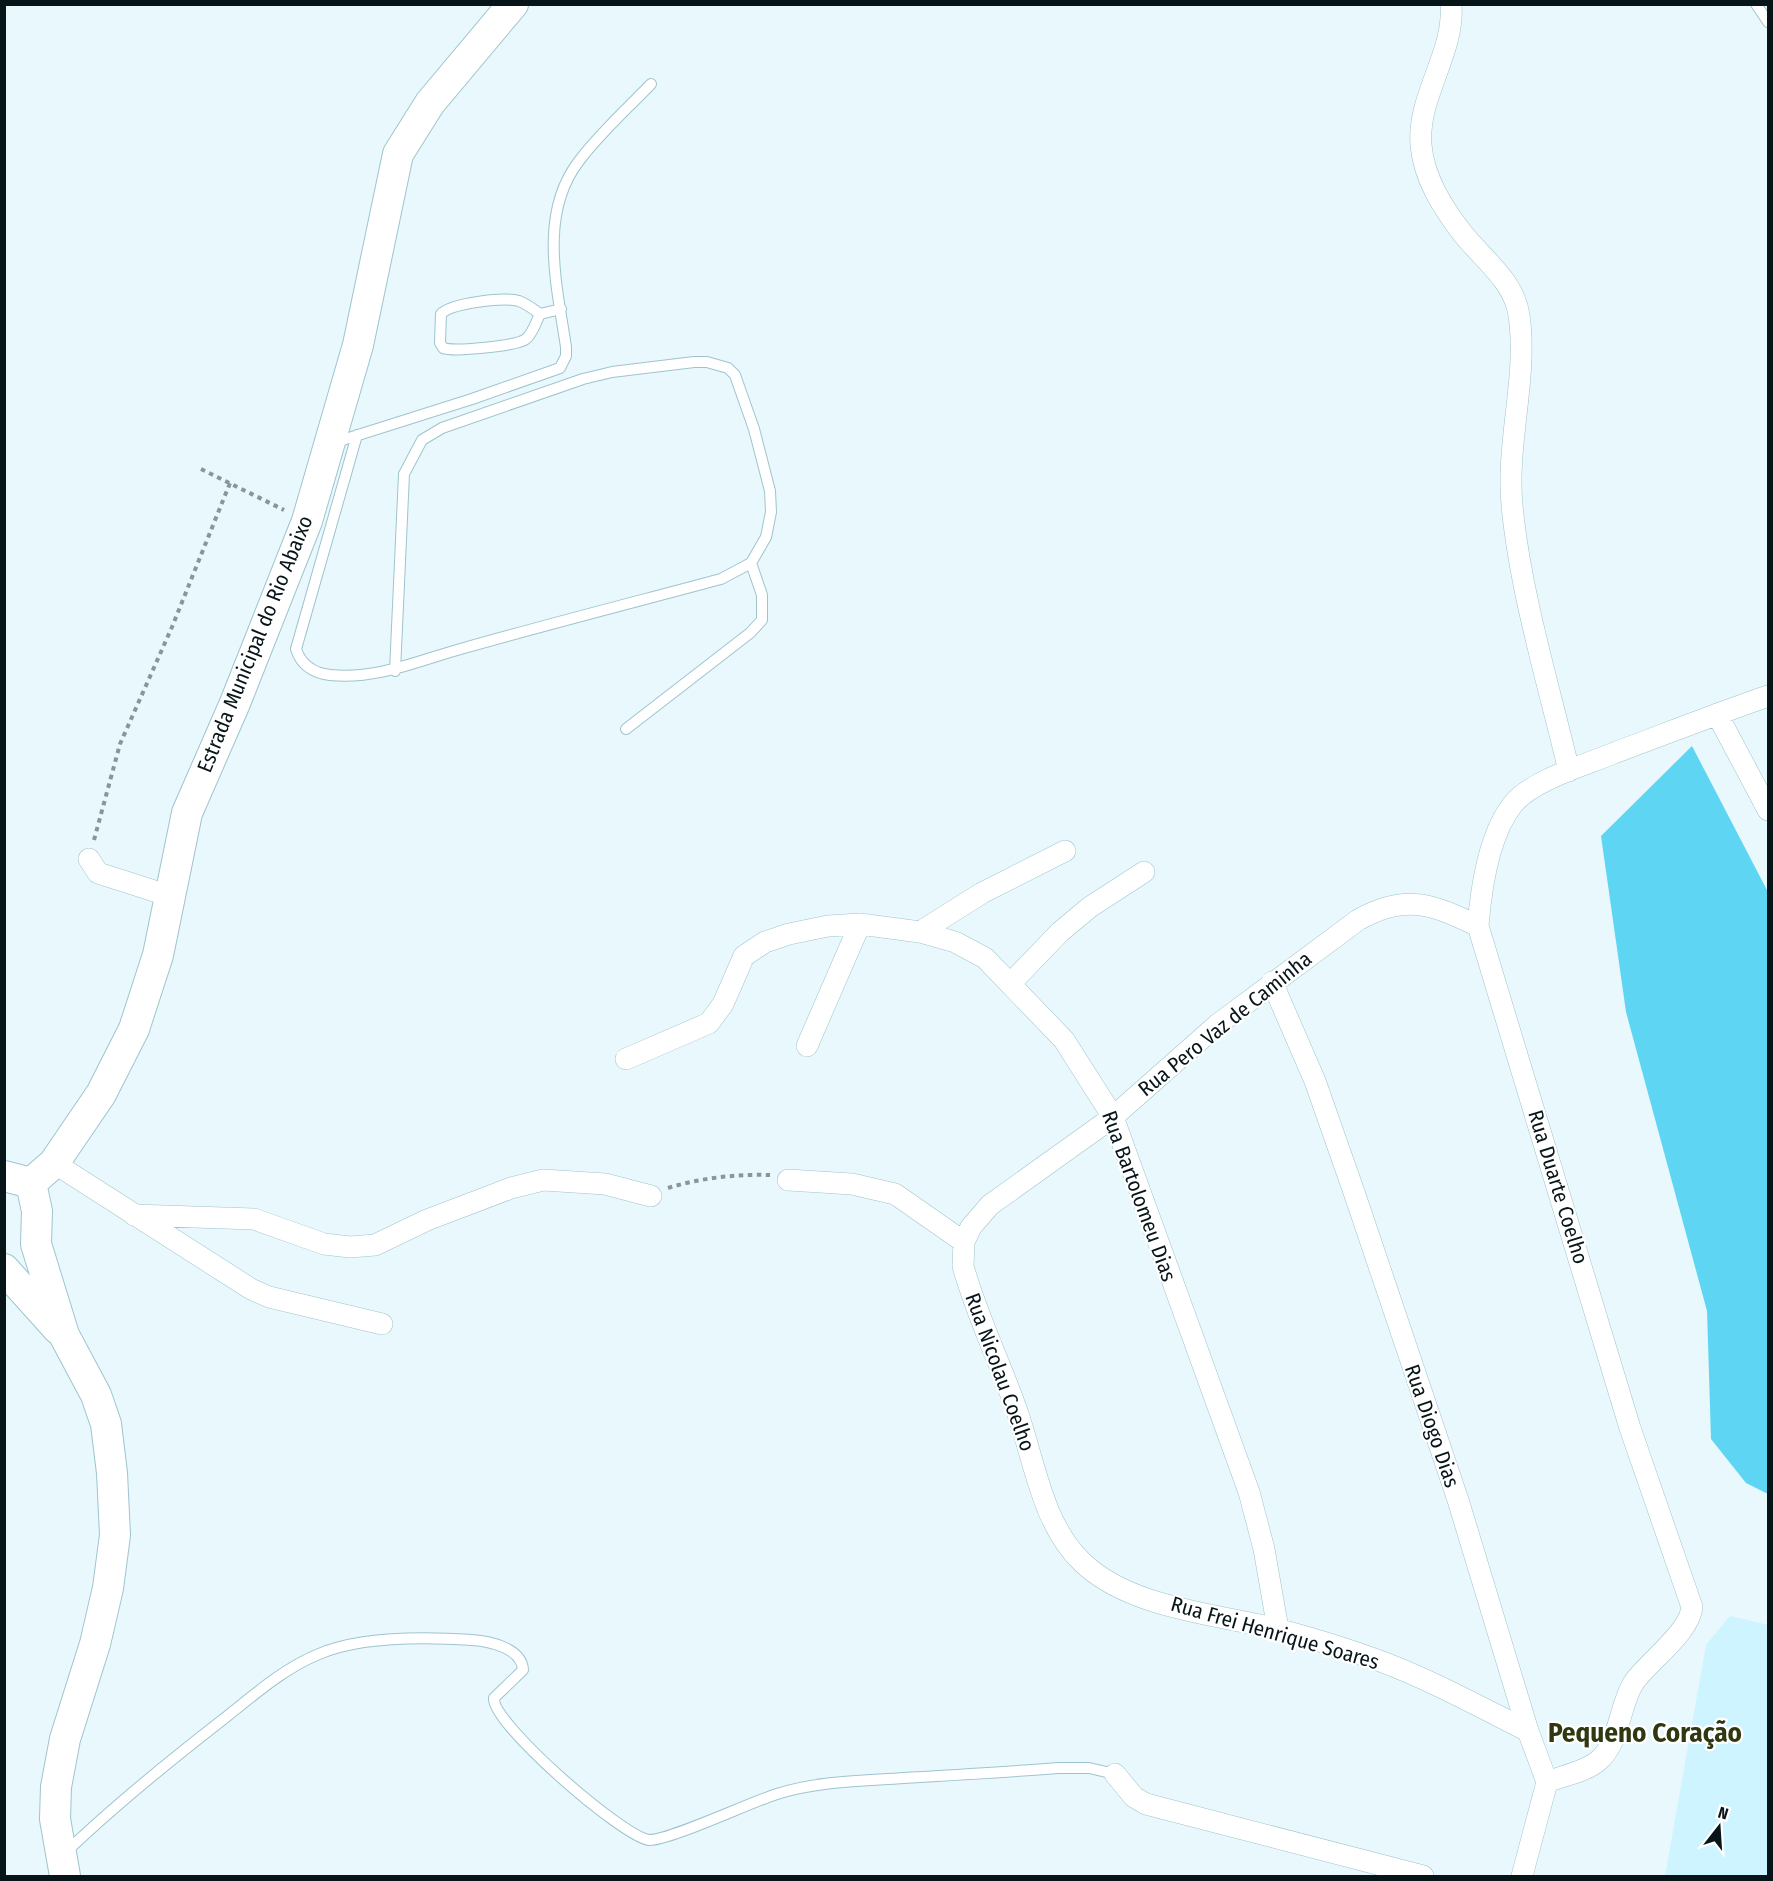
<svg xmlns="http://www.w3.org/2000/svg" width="1773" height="1881" viewBox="0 0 1773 1881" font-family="'Fira Sans Condensed',sans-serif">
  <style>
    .built { fill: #cdf4ff }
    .forest { fill: #5ed6f3 }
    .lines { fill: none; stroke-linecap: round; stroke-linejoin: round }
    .lane-casing { stroke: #9ec4ce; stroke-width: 12 }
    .street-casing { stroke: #9ec4ce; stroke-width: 22 }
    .secondary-casing { stroke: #9ec4ce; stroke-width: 32 }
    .path { stroke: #88969a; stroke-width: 4; stroke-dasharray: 4.5 4.5; stroke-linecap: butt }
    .lane { stroke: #fff; stroke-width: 10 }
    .street { stroke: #fff; stroke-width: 21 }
    .secondary { stroke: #fff; stroke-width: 30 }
    .labels { text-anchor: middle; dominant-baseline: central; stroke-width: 4.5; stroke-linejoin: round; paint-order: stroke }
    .street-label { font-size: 21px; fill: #071519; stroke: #fff }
    .district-label { font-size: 27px; font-weight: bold; fill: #303811; stroke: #fff }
  </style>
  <rect width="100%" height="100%" fill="#e9f8fc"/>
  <path class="built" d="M1730,1616L1768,1625V1876H1665L1706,1645Z"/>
  <path class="forest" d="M1692,746L1768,892V1494L1746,1483L1711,1439L1707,1311L1626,1012L1601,836Z"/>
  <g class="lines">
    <g class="lane-casing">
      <path id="lane" d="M1756,4L1768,22
        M540,314C536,322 533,333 526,339C517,346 454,352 443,348L440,343L441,314C451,303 504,297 519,301C527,304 533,309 540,314L561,309
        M357,435L296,649C301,665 314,673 330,675C377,680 420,660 464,648C549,624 635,602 721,579L751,563L766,537L771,512L770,491L754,429L735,375L728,368L707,362H694L612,372L583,379L442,428L422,440L404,474L395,671
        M333,443L472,399L560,368L566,356V347C557,286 538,214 579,161C600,133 627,109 651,84
        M626,729L750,633L762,620V595L751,563
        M65,1853C115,1805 167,1763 221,1721C252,1697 282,1669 319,1654C361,1636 427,1637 472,1640C489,1641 522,1648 523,1670L494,1698C491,1723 623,1837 649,1840C668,1841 751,1802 777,1794C818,1781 862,1781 904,1778C955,1775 1007,1772 1058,1768H1089L1115,1774"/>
    </g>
    <g class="street-casing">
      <path id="street" d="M1451,4C1455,53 1417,96 1421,145C1424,179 1443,208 1463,234C1483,259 1514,281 1519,315C1528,378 1506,442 1512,505C1520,592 1549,686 1569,771
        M1717,714L1768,810
        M89,859L98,873L170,896
        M1478,926C1432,904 1405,893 1358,920L1217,1025L1113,1117L990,1205L971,1227L964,1242L963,1266C977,1317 1001,1364 1018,1414C1035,1464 1043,1525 1082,1562C1129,1608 1216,1614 1277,1629C1311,1638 1347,1649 1380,1661C1431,1680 1480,1707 1528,1731
        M920,932L982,893L1065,851
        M1272,982L1315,1081L1355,1195L1458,1500L1528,1731L1547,1782L1522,1876
        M1011,983L1060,932L1090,907L1144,872
        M807,1046L860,924
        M626,1059L709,1023L723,1004L744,956L765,942L789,934L828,926L860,924L920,932L955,942L985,958L1064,1040L1113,1117L1249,1492L1264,1549L1278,1629
        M54,1163L251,1289L269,1297L382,1324
        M788,1180L852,1184L895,1194L964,1242
        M134,1215L254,1219L324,1244L350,1247L375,1245L427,1220L511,1188L543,1180L605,1184L651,1196
        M1115,1774L1134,1797L1146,1804L1423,1876
        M1547,1782C1562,1776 1585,1772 1598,1761C1620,1743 1619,1705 1634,1682C1649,1661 1690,1632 1692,1607L1630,1428L1478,926C1481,889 1489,834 1513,804C1532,780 1586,765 1614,753C1665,734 1716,714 1768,696"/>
    </g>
    <g class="secondary-casing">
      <path id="secondary" d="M4,1176L31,1183
        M31,1183L54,1163L101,1094L134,1029L158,955L187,813L235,703L307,521L358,345L398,154L430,103L513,4
        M31,1183L37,1211L36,1244L64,1335L96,1395L106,1424L112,1473L115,1535L108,1588L95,1644L65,1739L56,1787L55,1819L65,1876
        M4,1269L58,1329"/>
    </g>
    <path class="path" d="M201,469L284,510
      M94,840L120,744L172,627L230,483
      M668,1188C700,1178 736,1174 770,1175"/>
    <use href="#lane" class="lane"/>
    <use href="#street" class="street"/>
    <use href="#secondary" class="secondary"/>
  </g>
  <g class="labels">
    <g class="street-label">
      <text transform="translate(255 644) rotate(-68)">Estrada Municipal do Rio Abaixo</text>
      <text transform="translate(1225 1024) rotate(-39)">Rua Pero Vaz de Caminha</text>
      <text transform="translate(1558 1187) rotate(73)">Rua Duarte Coelho</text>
      <text transform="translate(1139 1196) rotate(70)">Rua Bartolomeu Dias</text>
      <text transform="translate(1000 1372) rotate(70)">Rua Nicolau Coelho</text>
      <text transform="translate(1432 1426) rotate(71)">Rua Diogo Dias</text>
      <text transform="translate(1275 1633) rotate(16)">Rua Frei Henrique Soares</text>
    </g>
    <g class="district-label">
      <text x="1645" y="1733">Pequeno Coração</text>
    </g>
  </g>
  <rect width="1773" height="1881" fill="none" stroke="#071519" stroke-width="12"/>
  <g transform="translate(1719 1827) rotate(17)" stroke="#ffffff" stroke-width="4.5" paint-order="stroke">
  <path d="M0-4.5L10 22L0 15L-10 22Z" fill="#071519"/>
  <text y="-9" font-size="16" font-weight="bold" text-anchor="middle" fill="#071519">N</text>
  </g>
</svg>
